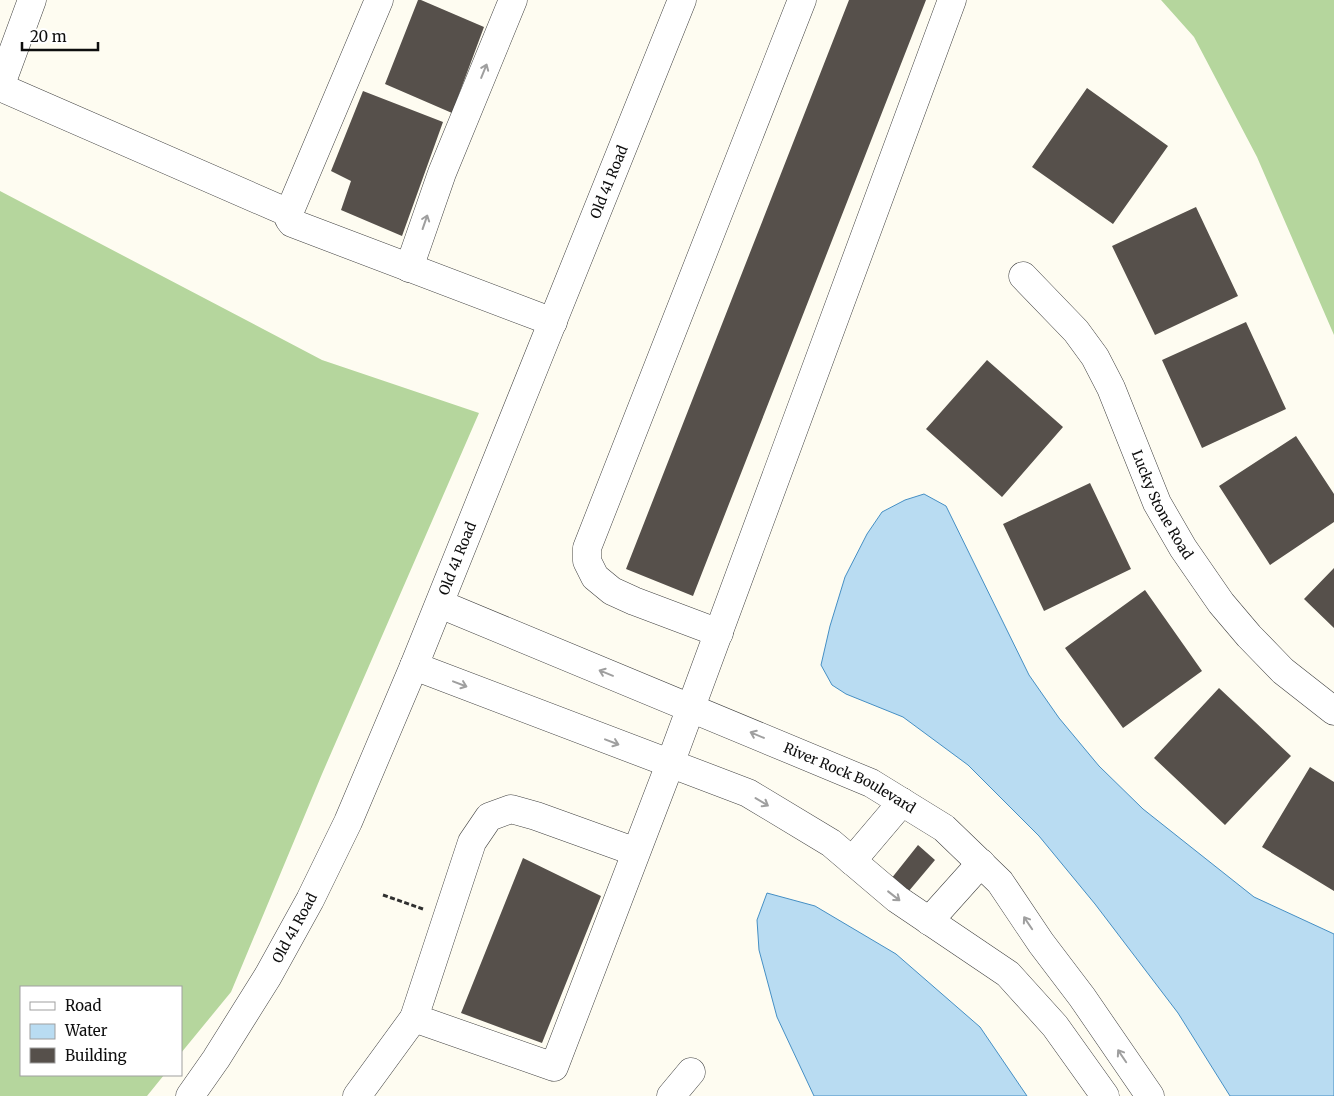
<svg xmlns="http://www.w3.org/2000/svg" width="1334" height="1096" viewBox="0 0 1334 1096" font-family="Merriweather,serif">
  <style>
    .forest { fill: #b5d69d }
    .water { fill: #b9dcf2; stroke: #458fc4 }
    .building { fill: #56504b }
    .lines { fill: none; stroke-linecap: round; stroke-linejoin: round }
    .minor-casing { stroke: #414141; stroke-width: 29 }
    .path { stroke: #303030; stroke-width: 3; stroke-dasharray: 5 2.5; stroke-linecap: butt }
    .minor { stroke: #fff; stroke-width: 28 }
    .oneway { stroke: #9f9f9f }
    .labels { text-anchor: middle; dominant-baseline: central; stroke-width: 5; stroke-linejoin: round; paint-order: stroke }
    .street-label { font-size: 14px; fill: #0e0e0e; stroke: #fff }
  </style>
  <rect width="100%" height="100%" fill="#fefcf1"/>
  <path class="forest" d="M1161,0H1334V335L1257,157L1194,37Z
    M0,191L322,360L479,413L322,774L231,992L181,1053V987H21V1075H164L147,1096H0Z"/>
  <path class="water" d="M924,494L946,506L1029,675L1059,718L1099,766L1143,809L1254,897L1334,934V1096H1230L1178,1013L1095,904L1039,836L968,765L903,717L846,694L832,685L821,665L830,626L845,577L867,534L882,512L905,500Z
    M767,893L815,906L896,954L980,1027L1027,1096H814L777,1017L759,950L757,920Z"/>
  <path class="building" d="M418,0H421L484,27L452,113L385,84Z
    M849,0H926L693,596L626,569Z
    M1087,88L1168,146L1113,224L1032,167Z
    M363,91L443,122L402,236L341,210L351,181L331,171Z
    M1196,207L1238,296L1155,335L1112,246Z
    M1246,322L1286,409L1202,448L1162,360Z
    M987,360L1063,427L1002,497L926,429Z
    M1296,436L1334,494V522L1270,565L1219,486Z
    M1090,483L1131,569L1044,611L1003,524Z
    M1334,568V628L1304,599Z
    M1145,590L1202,671L1123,728L1065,648Z
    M1219,688L1291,756L1225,825L1154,758Z
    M1310,767L1334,782V891L1262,847Z
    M918,845L935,860L903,898L887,884Z
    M523,858L601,896L542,1043L461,1013Z"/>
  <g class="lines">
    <g class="minor-casing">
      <g id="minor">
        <path d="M32,0L0,87L289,213"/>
        <path d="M379,0L289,213V219L292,223L553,322"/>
        <path d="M409,268L442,173L513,0"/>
        <path id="s1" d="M1023,276L1076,331L1095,357L1111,388L1157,503L1183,548L1221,603L1249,636L1283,671L1334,711"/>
        <path id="s2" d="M440,604L871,783L944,828L1000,882L1041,943L1082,997L1150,1096"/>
        <path d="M719,633L634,601L612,591L595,577L587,561V548L802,0"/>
        <path d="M414,666L748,793L831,843L897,899L1008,974L1055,1026L1105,1096"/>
        <path d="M636,852L536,816L511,809L489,817L472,842L414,1018L554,1067C593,966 631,865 670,764L952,0"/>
        <path d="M852,861L902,802"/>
        <path d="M929,921L981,863"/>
        <path id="s3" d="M190,1096L216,1059L268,976L310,900L348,822L414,666L682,0"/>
        <path d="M357,1096L414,1018"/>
        <path d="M671,1096L691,1072"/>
      </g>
    </g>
    <path class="path" d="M383,895L423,909"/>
    <use href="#minor" class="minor"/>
  </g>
  <defs><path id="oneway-shaft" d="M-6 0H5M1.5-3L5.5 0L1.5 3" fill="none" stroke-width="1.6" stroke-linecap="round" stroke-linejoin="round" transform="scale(1.25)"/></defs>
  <g class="oneway">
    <use href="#oneway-shaft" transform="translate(484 71) rotate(-68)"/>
    <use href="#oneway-shaft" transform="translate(425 222) rotate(-71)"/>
    <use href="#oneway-shaft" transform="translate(606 673) rotate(-158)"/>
    <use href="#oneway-shaft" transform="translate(460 684) rotate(21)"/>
    <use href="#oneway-shaft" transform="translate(757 735) rotate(-157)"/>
    <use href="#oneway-shaft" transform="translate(612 742) rotate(21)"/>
    <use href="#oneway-shaft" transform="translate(762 802) rotate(31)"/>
    <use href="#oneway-shaft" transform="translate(894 896) rotate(38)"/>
    <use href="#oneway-shaft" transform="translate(1028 923) rotate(-124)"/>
    <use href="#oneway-shaft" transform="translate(1122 1056) rotate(-124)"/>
  </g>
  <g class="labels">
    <g class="street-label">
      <text stroke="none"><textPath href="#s3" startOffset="1008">Old 41 Road</textPath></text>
      <text stroke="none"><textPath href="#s1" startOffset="271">Lucky Stone Road</textPath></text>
      <text stroke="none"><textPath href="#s3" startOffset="602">Old 41 Road</textPath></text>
      <text stroke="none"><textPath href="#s2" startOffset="445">River Rock Boulevard</textPath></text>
      <text stroke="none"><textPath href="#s3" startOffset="198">Old 41 Road</textPath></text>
    </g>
  </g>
  <rect x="20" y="986" width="162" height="90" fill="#ffffff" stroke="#9f9f9f"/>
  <rect x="30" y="1002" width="25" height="8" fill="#ffffff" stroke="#9f9f9f"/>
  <text x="65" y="1011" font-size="15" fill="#0e0e0e">Road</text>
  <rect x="30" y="1024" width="25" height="15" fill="#b9dcf2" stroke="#9f9f9f"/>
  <text x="65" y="1036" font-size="15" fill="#0e0e0e">Water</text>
  <rect x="30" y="1048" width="25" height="15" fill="#56504b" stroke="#9f9f9f"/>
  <text x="65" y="1061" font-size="15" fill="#0e0e0e">Building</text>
  <path d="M22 42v8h76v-8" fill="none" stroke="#0e0e0e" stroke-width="2.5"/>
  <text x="30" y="42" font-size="15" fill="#0e0e0e" stroke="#ffffff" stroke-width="4" paint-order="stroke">20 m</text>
</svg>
